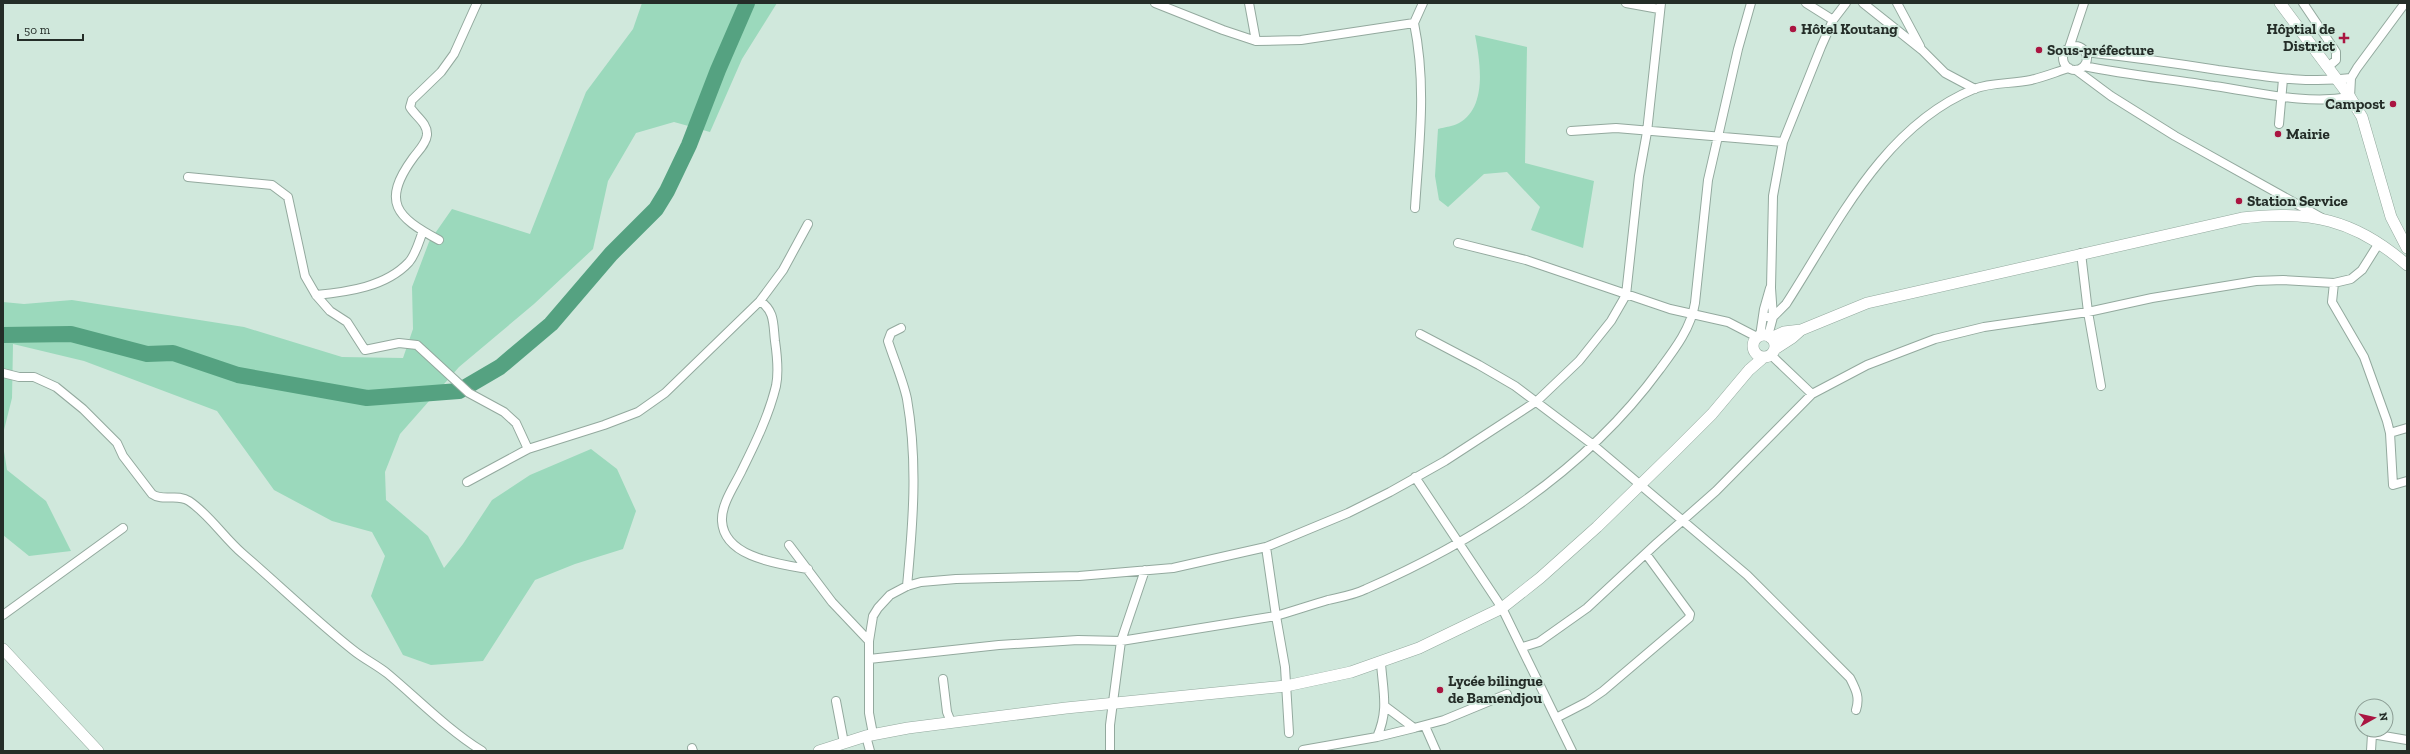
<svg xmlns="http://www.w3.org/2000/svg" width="2410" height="754" viewBox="0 0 2410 754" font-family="'Zilla Slab',serif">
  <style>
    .green { fill: #9bd9bc }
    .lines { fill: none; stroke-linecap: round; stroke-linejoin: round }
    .river { stroke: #55a281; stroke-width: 16 }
    .street-casing { stroke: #93a99e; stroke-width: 10 }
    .secondary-casing { stroke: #93a99e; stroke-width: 12 }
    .street { stroke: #fff; stroke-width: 8 }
    .secondary { stroke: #fff; stroke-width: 11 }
    .poi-dot { fill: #aa1541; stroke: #d0e8dc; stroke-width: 1.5 }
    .labels { text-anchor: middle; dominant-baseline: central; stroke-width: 4; stroke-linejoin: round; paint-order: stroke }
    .poi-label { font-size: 15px; font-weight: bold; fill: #242d28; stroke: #d0e8dc; text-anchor: start }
  </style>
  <rect width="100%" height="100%" fill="#d0e8dc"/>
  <path class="green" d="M642,3H777L742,59L710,132L674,122L636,133L608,181L593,249L534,304L459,367L400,434L385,472L386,500L428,536L444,568L463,544L492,500L530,475L591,449L617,469L636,511L623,549L575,564L535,580L483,661L431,665L403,655L371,596L385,556L372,532L332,521L274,490L217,411L84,361L13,344L12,398L3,434V302L24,304L72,300L244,327L342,357L403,358L413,329L412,287L429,242L452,209L530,234L586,92L633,29Z
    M1475,35L1527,47L1525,163L1594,181L1583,248L1531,230L1540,207L1507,172L1484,174L1448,207L1439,200L1435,176L1438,129C1445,127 1454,126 1459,123C1488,107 1480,61 1475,35Z
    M3,445L7,470L46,501L71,551L29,556L3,535Z"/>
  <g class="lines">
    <path class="river" d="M3,335L71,334L147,354L173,353L238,375L367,398L459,391L500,367L551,324L611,254L656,209L667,191L689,145L718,70L747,3"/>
    <g class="street-casing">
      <path id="street" d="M1155,3L1223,30L1256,41L1301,40L1414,23L1423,3
        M1249,3L1256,41
        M1626,3L1659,9
        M1806,3L1833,20
        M1863,3L1922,50L1945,73L1975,89
        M1897,3L1920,46
        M2303,3L2336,52V60L2328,67
        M1414,23C1427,86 1419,145 1415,208
        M2063 58a12 12 0 1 1 24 0a12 12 0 1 1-24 0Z
        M2069,48L2084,3
        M2085,52C2130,57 2174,63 2218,70C2263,76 2306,84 2351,78
        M2084,66C2127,75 2170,79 2214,86C2258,92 2305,105 2350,97L2351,78L2357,68L2405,3
        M2076,70L2111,96L2175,136L2322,218
        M2279,124L2283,79
        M1571,131L1616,128L1783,142
        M188,177L272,185L288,197L305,276L316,295L330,311L347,322L365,350L399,343L417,345L469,393L504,412L516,423L528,449
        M439,240C396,217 381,202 413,158C418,151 426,144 427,135C428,123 415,116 410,107L412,100L441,72L454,54L477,3
        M1458,243L1526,260L1670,309L1728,322L1757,337
        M2081,253L2088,312L2101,386
        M2334,283L2332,302L2364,357L2387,421L2390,433L2393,485L2407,481
        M316,295C347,292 386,287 409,262C416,254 419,241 423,231
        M760,301C775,311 773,324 775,341C777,355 779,372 776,386C769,415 755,444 742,470C735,485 721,504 722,521C724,558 780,564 808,569
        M1763,317H1773L1786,304C1837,225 1882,127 1974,89C1991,82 2013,84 2031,80C2044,77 2056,72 2069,68
        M901,328L891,333L888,341C894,360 903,380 907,399C918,462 913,523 907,586
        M1420,334L1479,365L1515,386L1592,444L1747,575L1850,678C1856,690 1860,697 1856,710
        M1760,336L1764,309L1770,288
        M1768,336L1773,317L1771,288L1773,196L1783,142L1821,47L1833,20L1846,3
        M1771,355L1812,394
        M3,373L19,377H34L56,387L83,409L117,443L123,456L152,494C163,502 177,493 189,501C210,515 224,538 243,554C280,586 315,620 353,650C364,659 377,665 388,674C419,700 447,729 482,751
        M2390,433L2407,428
        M1415,477L1502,608L1572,751
        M467,482L528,449L604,425L638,412L665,393L760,301L783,270L808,224
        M789,545L832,602L869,641V713L873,734
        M3,615L123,528
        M869,641L873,616L878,608L890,595L907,586L921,582L956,579L1079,576L1173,568L1266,547L1348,513L1390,492L1445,461L1537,401L1579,361L1611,321L1626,295L1639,176L1647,132L1661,3
        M1523,647L1539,642L1587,608L1657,543L1716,491L1812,394L1867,365L1935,339L1984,327L2088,312L2152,298L2256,281L2283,280L2334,283L2351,279L2362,270L2379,243
        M869,659L999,645L1078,640L1121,641L1276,616L1266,547
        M943,679L947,712L951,722
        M836,701L844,743
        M1386,707L1414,728L1444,720L1507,694
        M1556,718L1587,702L1603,691L1689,618L1690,614L1646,554
        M1425,726L1436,751
        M1289,733L1285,667L1276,616C1293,611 1311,605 1328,600C1341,597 1354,595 1366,589C1478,540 1587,469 1660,369C1675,349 1691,328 1695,303L1708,180L1738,49L1751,3
        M866,736L870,751
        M1377,737L1414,728
        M692,748L693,751
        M1303,750L1377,737C1389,710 1383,692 1381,663
        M1110,751V725L1121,641L1145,570
        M2371,751L2372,734L2407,740"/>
    </g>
    <g class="secondary-casing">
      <path id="secondary" d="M2280,3L2350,97L2362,117L2391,217L2407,248
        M1753 346a11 11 0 1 1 22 0a11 11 0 1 1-22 0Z
        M1771,338L1784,332L1801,330
        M1775,349L1792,338L1801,330L1867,303L2242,218C2309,210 2355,219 2407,265
        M3,649L98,751
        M819,751L866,736L908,728L1066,708L1286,686L1351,672L1419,648L1502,608L1540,578L1597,527L1676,450L1712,414L1749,370L1764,357"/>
    </g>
    <use href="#street" class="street"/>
    <use href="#secondary" class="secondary"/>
  </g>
  <g class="poi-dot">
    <circle cx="1793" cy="29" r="4"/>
    <path d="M2342 32h4v4h4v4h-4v4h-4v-4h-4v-4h4z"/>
    <circle cx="2039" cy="50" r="4"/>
    <circle cx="2393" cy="104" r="4"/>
    <circle cx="2278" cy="134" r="4"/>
    <circle cx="2239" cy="201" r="4"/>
    <circle cx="1440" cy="690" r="4"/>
  </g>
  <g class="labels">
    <g class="poi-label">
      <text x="1801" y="29">Hôtel Koutang</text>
      <text x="2335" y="29" text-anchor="end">Hôptial de<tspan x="2335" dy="17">District</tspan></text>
      <text x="2047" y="50">Sous-préfecture</text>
      <text x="2385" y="104" text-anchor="end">Campost</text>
      <text x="2286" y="134">Mairie</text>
      <text x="2247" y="201">Station Service</text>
      <text x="1448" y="681">Lycée bilingue<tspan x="1448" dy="17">de Bamendjou</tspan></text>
    </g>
  </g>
  <rect width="2410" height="754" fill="none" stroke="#242d28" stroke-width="8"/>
  <g transform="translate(2374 718) rotate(82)"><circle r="19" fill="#d0e8dc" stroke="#8b9d94"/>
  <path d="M0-3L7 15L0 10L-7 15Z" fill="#aa1541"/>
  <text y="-6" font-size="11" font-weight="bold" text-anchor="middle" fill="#242d28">N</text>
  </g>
  <path d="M18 34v6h65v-6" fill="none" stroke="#242d28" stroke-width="2"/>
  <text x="24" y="34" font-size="12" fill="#242d28" stroke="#d0e8dc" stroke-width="3" paint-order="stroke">50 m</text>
</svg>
